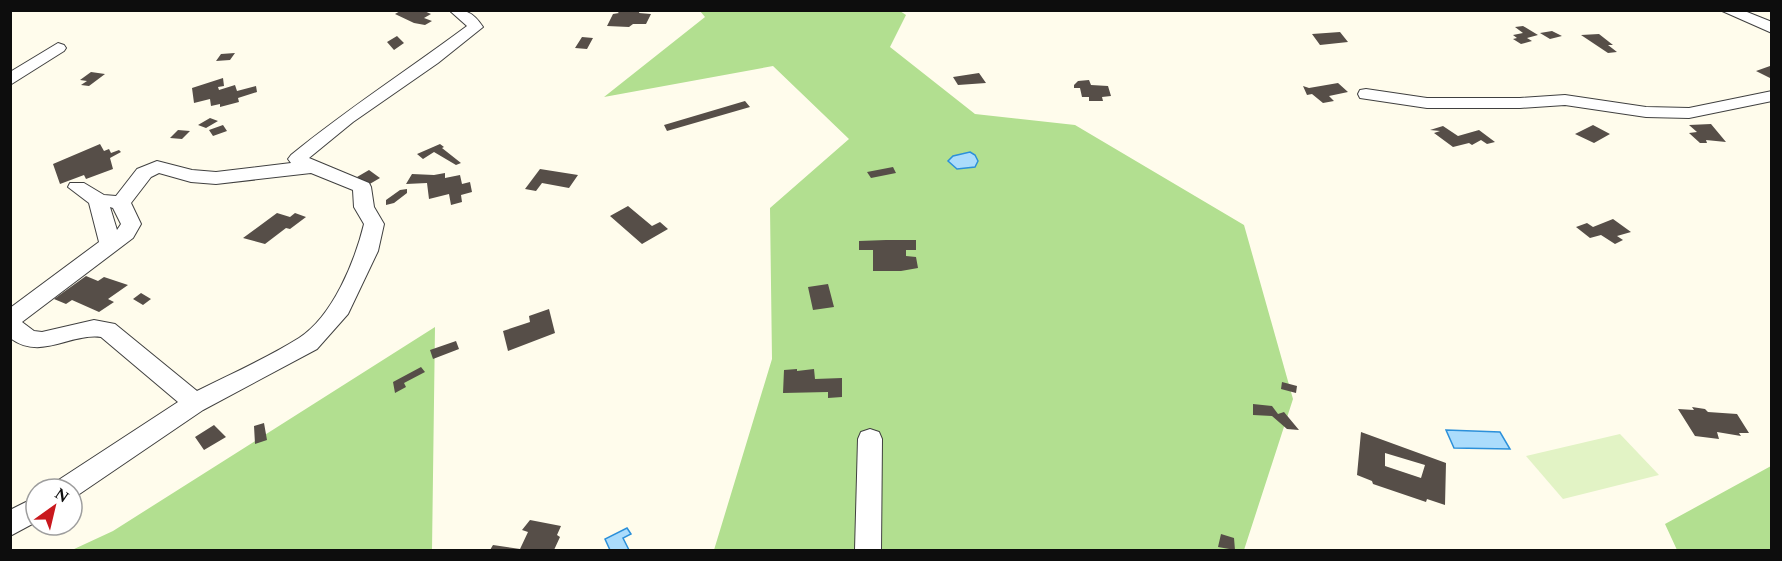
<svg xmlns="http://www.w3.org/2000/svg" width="1782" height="561" viewBox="0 0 1782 561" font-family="Spectral,serif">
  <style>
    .forest { fill: #b2df90 }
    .pitch { fill: #e2f3c5 }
    .water { fill: #abdcfc; stroke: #2c90da; stroke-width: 1.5 }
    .building { fill: #564e48; fill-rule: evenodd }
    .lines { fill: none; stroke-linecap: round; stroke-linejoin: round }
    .minor-casing { stroke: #404040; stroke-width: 2 }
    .minor { fill: #fff; fill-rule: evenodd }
  </style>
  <rect width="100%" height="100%" fill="#fffcec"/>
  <path class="forest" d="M700,11H900L906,15L890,47L975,114L1075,125L1244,225L1293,399L1244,550H714L772,359L770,208L849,139L773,66L604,97L705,17Z
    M435,327L432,550H72L113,531Z
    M1771,466V550H1677L1665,524Z"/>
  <path class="pitch" d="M1620,434L1659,475L1563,499L1526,456Z"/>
  <path class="water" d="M970,152L975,155L978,161L975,167L957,169L948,161L953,156Z
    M1446,430L1500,432L1510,449L1454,448Z
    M627,528L631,534L623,538L629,550H610L605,539Z"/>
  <path class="building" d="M402,10H422L431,14L424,18L432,21L425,25L414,23L395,14Z
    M615,10H640L639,13L651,14L646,24H633L629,27L607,26L613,14L619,13Z
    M1523,26L1538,35L1527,38L1532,41L1521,44L1513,39L1517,38L1513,35L1523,33L1515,27Z
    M1552,31L1562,36L1550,39L1540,33Z
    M1340,32L1348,42L1320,45L1312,34Z
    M1599,34L1613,45H1608L1617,52L1608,53L1581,35Z
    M397,36L404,43L394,50L387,42Z
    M582,37L593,38L587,49L575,48Z
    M235,53L230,60L216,61L221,54Z
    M1770,66L1772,79L1756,71Z
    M91,72L105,74L89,86L81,85L87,81L80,80Z
    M979,73L986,83L958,85L953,77Z
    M223,78L224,86L218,87L219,90L235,85L237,91L256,86L257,92L238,98L239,102L220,107V104L211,106L210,99L194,103L192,88Z
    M1089,80L1091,85L1108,86L1111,96L1102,97L1103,101H1089V97H1082L1080,88H1074V85L1078,81Z
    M1338,83L1348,92L1329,96L1334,101L1323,103L1312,94L1307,95L1303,86L1309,88Z
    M745,101L750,107L667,131L664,125Z
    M210,118L218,121L206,128L198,125Z
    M1711,124L1726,142L1706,140L1707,143H1700L1689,133L1697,132L1689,125Z
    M223,125L227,131L213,136L209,130Z
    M1593,125L1610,134L1594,143L1575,134Z
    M1443,126L1458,136L1479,130L1495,142L1487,144L1481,140L1472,145L1469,143L1453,147L1434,133L1440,131L1430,130Z
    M178,130L190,131L182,139L170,138Z
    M100,144L104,151L109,149L111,153L119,150L121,152L110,158L113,169L86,179L84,175L60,184L53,164Z
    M440,144L444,147L442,148L461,163L456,165L434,152L423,159L417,154Z
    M893,167L896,173L871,178L867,172Z
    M540,169L578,175L569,188L542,183L536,191L525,189Z
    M369,170L380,178L368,185L357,177Z
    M445,173V178L460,175L462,184L470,182L472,192L461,195L462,202L451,205L449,194L429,199L427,183L406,184L412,174L434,175Z
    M407,189V193L394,203L386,205V200L400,190Z
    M628,206L652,226L660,222L668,229L642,244L610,216Z
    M277,213L290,217L295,213L306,217L290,229L286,228L265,244L243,238Z
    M1613,219L1631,232L1617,236L1623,240L1615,244L1601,235L1590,238L1576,227L1587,223L1593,227Z
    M886,240H916V250H906V256L916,257L918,268L901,271H873V250H859V241Z
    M86,276L98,281L104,277L128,285L108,299L114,302L99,312L72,300L66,304L54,299Z
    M828,284L834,307L813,310L808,287Z
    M141,293L151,299L143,305L133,299Z
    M549,309L555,333L508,351L503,331L530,322L529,316Z
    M456,341L459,349L433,359L430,350Z
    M421,367L425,372L404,383L406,387L395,393L393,382Z
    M797,369V371L814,369L815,379L842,378V397L828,398V392L783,393L784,370Z
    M1282,382L1297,386L1296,393L1281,389Z
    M1253,404L1272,406L1278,414L1284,412L1299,430L1287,429L1272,416L1253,415Z
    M1692,407L1705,409L1708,412L1737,414L1749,433H1739L1741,436L1717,432L1719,439L1695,436L1678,409L1694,410Z
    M264,423L267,440L255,444L254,426Z
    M214,425L226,437L204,450L195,437Z
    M1361,432L1446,463L1445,505L1427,499L1426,502L1373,484L1372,481L1357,475ZM1385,453L1425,465L1421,478L1385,466Z
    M530,520L561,526L557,535L560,537L554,550H490L493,545L520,549L528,532L522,530Z
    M1221,534L1234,538L1235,550L1218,547Z"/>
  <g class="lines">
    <g class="minor-casing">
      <path id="minor" d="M449,10C467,10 473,12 483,27L438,63L353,122L309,158L369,183L371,187L374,207L384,224L378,251L348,314L317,349L203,410L75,497L72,498V489H53L57,481L178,402L101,337C69,333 41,361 10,338V308L99,242L89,203L68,187L70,183H84L104,195L116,196L137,169L157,161L192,170L216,172L291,163L288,159L291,155C347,109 408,70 467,26ZM159,173L191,182L216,184L311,173L353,190L354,207L364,224C355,261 333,316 299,338C267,358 231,374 197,391L115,324L94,320L42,332L34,331L22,322L133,238L141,224L131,203L151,177ZM110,207L113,208L121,224L117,230Z
        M1720,10H1742L1772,22V33Z
        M58,43L64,45L66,48L64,51L10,85V72Z
        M1366,89L1427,98H1520L1565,95L1646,107L1689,108L1772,91V101L1689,118L1646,117L1565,105L1520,108H1427L1360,98L1358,94L1360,90Z
        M870,429L879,432L882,439L881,550H855L858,439L861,432Z
        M36,497V522L10,536V510Z"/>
    </g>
    <use href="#minor" class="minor"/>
  </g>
  <rect width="1782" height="561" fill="none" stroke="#0d0d0d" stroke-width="24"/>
  <g transform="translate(54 507) rotate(34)"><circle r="28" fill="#ffffff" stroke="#9e9e9e" stroke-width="1.5"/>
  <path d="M0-4.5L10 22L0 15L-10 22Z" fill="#c9181d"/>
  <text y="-9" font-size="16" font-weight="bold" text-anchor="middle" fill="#0d0d0d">N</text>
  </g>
</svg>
